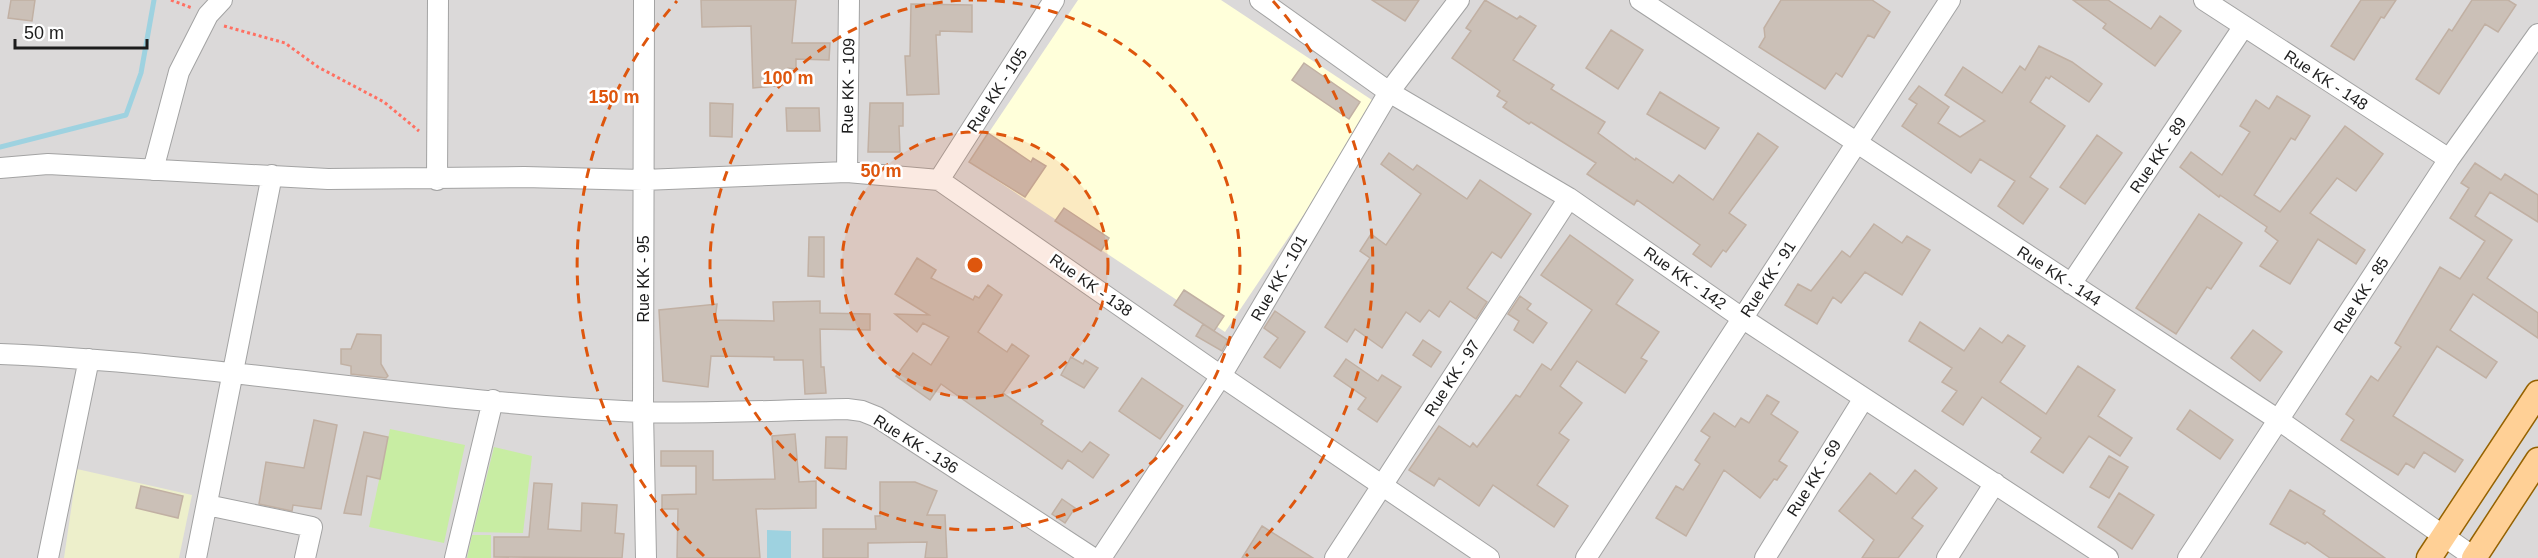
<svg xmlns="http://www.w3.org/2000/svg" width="2538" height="558" viewBox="0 0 2538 558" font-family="Arial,sans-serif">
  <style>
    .residential { fill: #dbd9d9 }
    .education { fill: #ffffda }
    .farmland { fill: #edefcb }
    .grass { fill: #c8eda3 }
    .water { fill: #9ed2e0 }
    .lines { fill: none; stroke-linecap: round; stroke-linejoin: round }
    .stream { stroke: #9ed2e0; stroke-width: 5 }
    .building { fill: #cbc0b7; stroke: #c1b0a3; stroke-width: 1.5 }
    .minor-casing { stroke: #a3a3a3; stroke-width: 22 }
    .major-casing { stroke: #956200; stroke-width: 27 }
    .path { stroke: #ff7062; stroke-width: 3; stroke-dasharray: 3 3; stroke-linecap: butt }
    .minor { stroke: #fff; stroke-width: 20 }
    .major { stroke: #ffd096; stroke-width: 24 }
    .ring { fill: none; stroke: #de560d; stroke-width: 3; stroke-dasharray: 10 8 }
    .labels { text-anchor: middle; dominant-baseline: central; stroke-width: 5; stroke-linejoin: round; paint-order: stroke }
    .street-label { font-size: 16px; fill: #1c1c1c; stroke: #fff }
    .centre { fill: #de560d; stroke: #fff; stroke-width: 3 }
    .ring-label { font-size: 18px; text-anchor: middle; font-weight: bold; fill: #de560d; stroke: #fff; stroke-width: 5; stroke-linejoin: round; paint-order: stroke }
  </style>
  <rect width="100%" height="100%" fill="#efeae1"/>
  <path class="residential" d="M0,0H2538V558H0Z"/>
  <path class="education" d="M1078,0H1221L1378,104L1225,332L969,162Z"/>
  <path class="farmland" d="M77,469L192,495L179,558H64Z"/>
  <path class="grass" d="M390,429L465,445L444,543L369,527Z
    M494,447L532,456L523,533L473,532Z
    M472,535H491V558H467Z"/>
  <path class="water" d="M767,530L791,531V558H767Z"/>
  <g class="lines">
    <path class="stream" d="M0,147L126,115L141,73L154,0"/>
  </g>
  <path class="building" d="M11,0H35L32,21L8,18Z
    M701,0H796L792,43H830L829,60L796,59V69L788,68L787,85L753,88L751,26L702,27Z
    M1372,0H1419L1405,21Z
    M1485,0L1517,19L1520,16L1536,26L1513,60L1554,85L1551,89L1605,122L1598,133L1635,160L1636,158L1673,183L1679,175L1713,200L1758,133L1778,147L1729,213L1746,225L1726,252L1723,250L1711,267L1693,254L1700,245L1637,200L1634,205L1587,174L1596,163L1531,122L1529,124L1503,107L1507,102L1497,96L1500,91L1452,58L1471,31L1466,28Z
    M1781,0H1872L1890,12L1874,38L1868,35L1842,77L1836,73L1825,89L1759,47L1765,37L1764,28Z
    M2073,0H2108L2151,29L2160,16L2181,31L2155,66L2103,28L2106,24Z
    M2361,0H2396L2384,18L2381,17L2354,60L2331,46Z
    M2472,0H2508L2516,5L2498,32L2485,24L2439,94L2416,79L2449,29L2452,31Z
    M911,4L972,5V32L940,31V35H936L939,94L907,95L905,56H910Z
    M1611,30L1643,50L1618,89L1586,68Z
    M2039,46L2072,62L2102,84L2089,102L2051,76L2049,79L2046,77L2030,102L2065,126L2030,177L2048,189L2023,224L1998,206L2015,181L1980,159L1971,173L1902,126L1917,104L1909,99L1919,86L1949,107L1938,123L1960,137L1985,121L1945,95L1963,67L2002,93L2020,66L2025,70Z
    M1304,63L1360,102L1349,119L1292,80Z
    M1660,92L1719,128L1705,149L1647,114Z
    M2277,96L2310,116L2295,140L2291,138L2254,195L2280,212L2345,126L2383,154L2356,191L2337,178L2310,213L2365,250L2356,264L2318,239L2290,284L2260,266L2278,241L2265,231L2267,227L2220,195L2219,197L2180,167L2191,152L2222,175L2250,132L2240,126L2256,100L2269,109Z
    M710,103L733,104L732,137L710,136Z
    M870,103H903V126H899L900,152H868Z
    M786,108H819L820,131H787Z
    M988,133L1031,162L1033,158L1046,166L1025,197L969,162Z
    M2097,135L2122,153L2085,204L2060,187Z
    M1389,153L1413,170L1417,165L1467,199L1480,180L1531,214L1501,258L1492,252L1467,288L1487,302L1476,319L1450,301L1439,317L1429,310L1420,322L1406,312L1382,348L1355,329L1347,342L1325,327L1370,258L1360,251L1371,234L1386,245L1421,194L1381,164Z
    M2475,163L2501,180L2505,174L2538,195V222L2490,192L2475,216L2512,240L2487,278L2538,313V338L2473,294L2450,330L2497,362L2486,378L2437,346L2393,416L2463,460L2455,472L2424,452L2414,468L2406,463L2398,475L2341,440L2354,420L2346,414L2371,376L2378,381L2401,347L2395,343L2440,267L2460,279L2485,241L2450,218L2469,188L2461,183Z
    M1064,208L1109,238L1101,251L1055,221Z
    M2199,214L2242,243L2211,289L2207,287L2176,334L2136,308Z
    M1874,224L1902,243L1907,236L1930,250L1902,295L1865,272L1841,303L1833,297L1817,324L1785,305L1798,284L1811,291L1842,251L1850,257Z
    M1570,235L1633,280L1616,304L1659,332L1641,358L1647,361L1625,393L1577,361L1560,386L1582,403L1559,433L1569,440L1537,485L1568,506L1554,527L1493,485L1479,506L1439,478L1434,486L1409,470L1439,426L1470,447L1473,443L1477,447L1516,395L1520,397L1542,364L1551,370L1592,310L1541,275Z
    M809,237H824V277L808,276Z
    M917,258L936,270L931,278L973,300L975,296L979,298L988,285L1002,295L978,332L1007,352L1012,344L1029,356L1003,393L1043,421L1041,424L1082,452L1090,442L1109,455L1093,478L1068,460L1062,469L941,384L930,400L896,376L913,353L931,365L949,337L923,323L917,332L895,314L929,315L895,294Z
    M1184,290L1224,316L1214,331L1174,305Z
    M1520,296L1531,304L1527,309L1547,323L1533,343L1514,330L1519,321L1508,314Z
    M820,301V313L870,314V330L820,329L821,367H824L826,393L805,394L803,360H774V357L711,356L708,387L663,381L659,310L717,304L715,320L774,321L773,302Z
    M1275,311L1305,332L1280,368L1264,357L1278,338L1264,328Z
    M1920,322L1964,351L1980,328L2002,343L2008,335L2025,346L2000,382L2046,414L2078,366L2115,390L2098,416L2132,438L2120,456L2089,436L2063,473L2031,452L2041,438L1982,397L1963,425L1942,411L1957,391L1942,382L1952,368L1909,341Z
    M1203,324L1228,340L1222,351L1196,336Z
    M2253,330L2282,352L2260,381L2231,358Z
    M357,334L381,335V364L388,376L386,378L351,374V366L341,364V349H351Z
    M1423,340L1441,352L1431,367L1413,355Z
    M1071,357L1083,364L1085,360L1098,368L1084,388L1061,375Z
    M1346,359L1378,381L1382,375L1401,387L1377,422L1358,409L1366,398L1334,376Z
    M1142,378L1183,406L1160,439L1119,411Z
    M1767,395L1779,402L1771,414L1798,432L1779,461L1787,466L1777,480L1774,479L1760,498L1724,470L1686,536L1656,518L1676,486L1683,490L1700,464L1695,460L1710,437L1701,431L1714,413L1735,427L1741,418L1749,423Z
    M2190,410L2233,440L2220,459L2177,429Z
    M314,420L337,425L321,509L293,505L292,511L259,504L266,462L304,468Z
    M364,432L388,437L380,479L367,476L361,515L344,513Z
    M795,434L799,482L816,481V508L756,509L760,558H677L678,509H662V495L696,494V466H661V451H713V480L775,479L772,436Z
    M826,437H847L846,469L825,468Z
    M2109,456L2128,467L2109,498L2090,487Z
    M1915,470L1937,488L1912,518L1923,526L1898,558H1862L1874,540L1839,511L1870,473L1896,494Z
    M880,482H915L937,491L927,515H945L947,558H925L927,542L868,543V558H823V529H876L875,516H880Z
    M534,483L552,484L548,529L581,531L582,503L617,505L615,533L624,534L622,558L494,557V537H529Z
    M141,486L183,496L178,518L136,508Z
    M2290,490L2325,511L2323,514L2385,558H2330L2307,542L2305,544L2270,524Z
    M2119,493L2154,515L2132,549L2098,527Z
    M1062,499L1075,508L1065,523L1052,514Z
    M1262,526L1313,558H1242Z"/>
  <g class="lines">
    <g class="minor-casing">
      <path id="minor" d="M644,0L643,412L646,558
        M1260,0L1389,92L1569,198L1742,318L2108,558
        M1640,0L2280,421L2475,558
        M2204,0L2449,159
        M0,168L48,164L328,179L524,177L643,180L847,172L939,180L1221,376L1489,558
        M153,170L179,72L208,15L222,0
        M847,172L849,0
        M437,180L438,0
        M939,180L1054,0
        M2071,284L2244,26
        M0,354C215,363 427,403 642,412C710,414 779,410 847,409L862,411L877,417L1093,558
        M207,505L312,527L305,558
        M48,558L89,359
        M196,558L272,175
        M455,558L493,400
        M1101,558L1221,376L1389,92L1459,0
        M1335,558L1569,198
        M1586,558L1950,0
        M1765,558L1864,398
        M1947,558L1995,483
        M2188,558L2449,159L2538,34"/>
    </g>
    <g class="major-casing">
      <path id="major" d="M2429,558L2538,393
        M2474,558L2538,460"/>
    </g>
    <path class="path" d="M171,0L192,8
      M224,26L285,43L318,67L384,102L419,131"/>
    <use href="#minor" class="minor"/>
    <use href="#major" class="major"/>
  </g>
  <circle cx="975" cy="265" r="133" fill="#de560d" fill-opacity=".12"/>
  <g class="ring">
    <circle cx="975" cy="265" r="133"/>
    <path d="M977 0A265 265 0 1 1 973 0"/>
    <path d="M704 556A398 398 0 0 1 677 1M1273 1A398 398 0 0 1 1246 556"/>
  </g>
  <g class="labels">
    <g class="street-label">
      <text transform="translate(2326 80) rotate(33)">Rue KK - 148</text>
      <text transform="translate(848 86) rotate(-89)">Rue KK - 109</text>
      <text transform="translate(997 90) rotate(-57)">Rue KK - 105</text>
      <text transform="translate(2158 155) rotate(-56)">Rue KK - 89</text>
      <text transform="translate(2059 276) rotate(33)">Rue KK - 144</text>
      <text transform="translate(1279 278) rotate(-60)">Rue KK - 101</text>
      <text transform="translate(1685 278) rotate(35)">Rue KK - 142</text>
      <text transform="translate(643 279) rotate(-90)">Rue KK - 95</text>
      <text transform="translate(1768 279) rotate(-57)">Rue KK - 91</text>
      <text transform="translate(1091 285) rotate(35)">Rue KK - 138</text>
      <text transform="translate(2361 295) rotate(-57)">Rue KK - 85</text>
      <text transform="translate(1452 378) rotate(-57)">Rue KK - 97</text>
      <text transform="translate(916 444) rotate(32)">Rue KK - 136</text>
      <text transform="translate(1814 478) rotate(-58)">Rue KK - 69</text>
    </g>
  </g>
  <circle cx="975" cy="265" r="9" class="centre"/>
  <g class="ring-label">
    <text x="788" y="84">100 m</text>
    <text x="614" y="103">150 m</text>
    <text x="881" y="177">50 m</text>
  </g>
  <path d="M15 39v9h132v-9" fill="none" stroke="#1c1c1c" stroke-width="3"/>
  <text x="24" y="39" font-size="18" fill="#1c1c1c" stroke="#ffffff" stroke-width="4.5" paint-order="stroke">50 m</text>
</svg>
